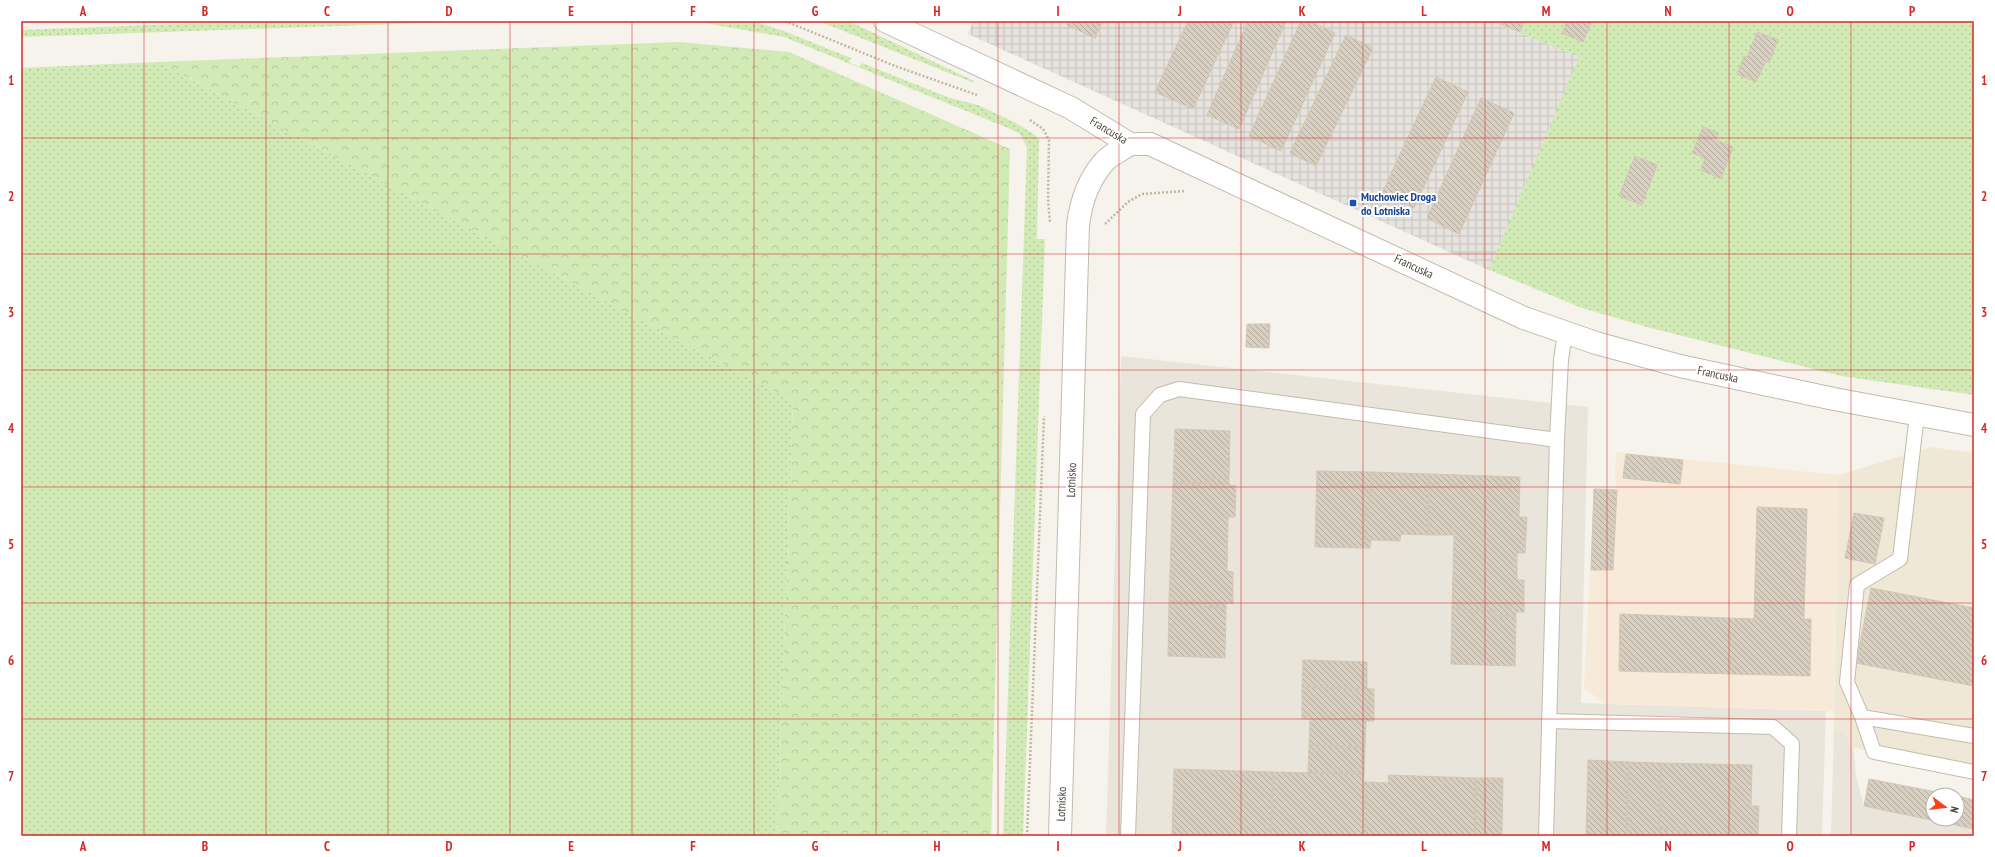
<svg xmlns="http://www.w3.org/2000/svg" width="1995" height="857" viewBox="0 0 1995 857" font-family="'PT Sans Narrow',sans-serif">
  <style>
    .residential { fill: #eae5da }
    .commercial { fill: #f7ead8 }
    .industrial { fill: url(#industrial-grid) }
    .education { fill: #efe8d6 }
    .grass { fill: url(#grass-dots) }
    .forest { fill: url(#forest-crowns) }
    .building { fill: url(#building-back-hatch); stroke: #d3c7b4 }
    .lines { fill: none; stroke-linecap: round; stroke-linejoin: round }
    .lane-casing { stroke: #c2bbae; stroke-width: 16 }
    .street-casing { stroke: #c2bbae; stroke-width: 24 }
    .path { stroke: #c4b79f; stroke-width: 2.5; stroke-dasharray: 2 2; stroke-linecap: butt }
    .lane { stroke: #fff; stroke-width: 14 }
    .street { stroke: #fff; stroke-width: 22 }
    .grid { fill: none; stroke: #d62828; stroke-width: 1; stroke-opacity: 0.55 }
    .transit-dot { fill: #1a4fb4; stroke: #fff; stroke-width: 1.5 }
    .labels { text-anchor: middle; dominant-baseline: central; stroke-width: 4; stroke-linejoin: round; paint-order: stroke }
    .street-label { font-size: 12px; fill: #4b4439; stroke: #fff }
    .transit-label { font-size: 12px; font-weight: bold; fill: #164399; stroke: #fff; text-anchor: start }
    .neatline { fill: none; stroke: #d62828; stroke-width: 1.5 }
    .grid-label { font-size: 13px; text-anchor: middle; font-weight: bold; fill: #d62828 }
  </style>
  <defs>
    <pattern id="industrial-grid" width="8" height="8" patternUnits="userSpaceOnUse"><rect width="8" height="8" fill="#e6e2dd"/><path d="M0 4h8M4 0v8" fill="none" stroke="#c7c3be"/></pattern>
    <pattern id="grass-dots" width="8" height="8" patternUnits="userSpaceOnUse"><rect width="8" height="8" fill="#d2eab5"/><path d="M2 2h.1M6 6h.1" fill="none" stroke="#b6ca9c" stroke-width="1.8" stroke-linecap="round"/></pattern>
    <pattern id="forest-crowns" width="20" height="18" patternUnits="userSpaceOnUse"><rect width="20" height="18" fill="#d2eab5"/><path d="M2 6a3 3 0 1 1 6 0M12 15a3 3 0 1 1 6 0" fill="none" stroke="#b6ca9c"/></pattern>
    <pattern id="building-back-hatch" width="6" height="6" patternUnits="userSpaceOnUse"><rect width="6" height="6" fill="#d8cfc1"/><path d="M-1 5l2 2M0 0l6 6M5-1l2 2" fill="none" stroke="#b1aa9e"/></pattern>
  </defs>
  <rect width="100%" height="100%" fill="#f6f3ec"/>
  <path class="residential" d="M1121,356L1588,407L1581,703L1826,711L1822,836H1106Z
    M1834,728L1844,732L1853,747L1856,776L1864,806L1974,829V836H1831Z"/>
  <path class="commercial" d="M1616,452L1839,475L1834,711L1608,704L1584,689L1594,489L1616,490L1615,472Z"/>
  <path class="industrial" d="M973,21H1490L1580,57L1489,270L968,34Z"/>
  <path class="education" d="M1931,447L1974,453V778L1853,747L1844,732L1834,728L1839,475Z"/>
  <path class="grass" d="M258,21H482L21,37V30Z
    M693,21H753L784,31L851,58L849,62L859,67L862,63L950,98L978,105L1016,123L1035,135L1039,140L1037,239H1045L1023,836H1003L1027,147L1020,134L1008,128L784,37Z
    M818,21H847L855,24L974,81V83Z
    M1490,21H1974V395L1841,376L1647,327L1582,308L1489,270L1579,57Z
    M158,62L793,401L777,836H21V68Z"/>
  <path class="forest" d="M680,42L789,52L1010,149L991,836H777L793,401L158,62Z"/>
  <path class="building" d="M1069,21H1103L1095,38L1067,25Z
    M1188,21H1234L1193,109L1155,92Z
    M1248,21H1286L1239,129L1207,115Z
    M1301,21H1309L1335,33L1281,151L1249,136Z
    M1501,21H1524L1520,32L1500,24Z
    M1567,21H1592L1583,42L1562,33Z
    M1757,32L1778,40L1769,63L1766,61L1756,82L1737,74L1744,56L1747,57Z
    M1346,35L1373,48L1316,166L1290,153Z
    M1436,77L1468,92L1414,208L1382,193Z
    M1481,98L1514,113L1459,234L1427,218Z
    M1703,127L1718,133L1716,140L1733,147L1721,179L1701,170L1705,158L1692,153Z
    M1635,156L1657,165L1642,205L1619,196Z
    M1247,324H1270L1269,348L1246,347Z
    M1175,429L1230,431L1229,479L1208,478V483H1173Z
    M1626,454L1654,457L1651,481L1623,478Z
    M1654,457L1683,460L1680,484L1651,481Z
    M1317,471L1371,472L1369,512H1364L1363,548L1315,547Z
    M1371,472L1429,474L1428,535L1401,534L1400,541L1371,540L1370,548H1363L1364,512H1369Z
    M1429,474L1520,477L1519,517H1527L1525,553H1517V580H1524V612H1516V616H1495V611L1452,609L1454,535H1428Z
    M1208,478L1229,479V485L1236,486L1235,517H1228L1227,571L1233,572V604L1226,603V608L1205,607V602L1169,601L1173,483H1208Z
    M1594,489L1617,490L1613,570H1591Z
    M1757,507L1807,509L1804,619H1811L1810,676L1619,671L1620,614L1754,619Z
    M1854,513L1884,518L1875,564L1845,558Z
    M1871,588L1974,608V686L1856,663Z
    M1169,601L1205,602V607L1226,608L1225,658L1168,656Z
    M1452,609L1495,611V616H1516L1515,666L1451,664Z
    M1303,660L1367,662V689L1302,687Z
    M1302,687L1374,689V721H1366L1365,747L1309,745L1310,719H1302Z
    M1309,745L1365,747L1364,774L1308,773Z
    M1588,760L1629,762L1626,836H1586Z
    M1629,762L1661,763L1659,829L1687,831V836H1626Z
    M1661,763L1752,765L1751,806H1759L1758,836H1687V831L1659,829Z
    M1174,769L1273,772L1271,836H1172Z
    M1273,772L1364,774L1363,836H1271Z
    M1388,775L1476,778L1475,836H1363L1364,782L1389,783Z
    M1476,778H1503L1502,836H1475Z
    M1869,779L1952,795H1933V819H1957V796L1974,800V829L1864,806Z"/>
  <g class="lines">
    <g class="lane-casing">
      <path id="lane" d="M1917,415L1900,559L1857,585L1847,682L1862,717L1974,736
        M1862,717L1874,752L1974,772
        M1549,721L1773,727L1792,744L1789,836
        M1128,836L1143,414L1160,395L1179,389L1557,440
        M1546,836L1557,440L1561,360L1565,332"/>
    </g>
    <g class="street-casing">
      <path id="street" d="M885,21L1071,108L1130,144H1150L1524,318L1596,343L1680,366L1834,399L1974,425
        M1060,836L1078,225C1081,201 1088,180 1104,162C1110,155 1122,150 1130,144"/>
    </g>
    <path class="path" d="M785,21L895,66L977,95
      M1030,120L1043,129L1049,140L1048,199L1050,223
      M1105,224L1128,202L1142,194L1185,191
      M1027,836L1044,416"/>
    <use href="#lane" class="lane"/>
    <use href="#street" class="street"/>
  </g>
  <path class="grid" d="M144,21V836M266,21V836M388,21V836M510,21V836M632,21V836M754,21V836M876,21V836M998,21V836M1119,21V836M1241,21V836M1363,21V836M1485,21V836M1607,21V836M1729,21V836M1851,21V836M21,138H1974M21,254H1974M21,370H1974M21,487H1974M21,603H1974M21,719H1974"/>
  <rect class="transit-dot" x="1349" y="199" width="8" height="8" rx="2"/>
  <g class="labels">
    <g class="street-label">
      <text transform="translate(1109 130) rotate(31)">Francuska</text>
      <text transform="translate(1414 266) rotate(25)">Francuska</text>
      <text transform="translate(1718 374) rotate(12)">Francuska</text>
      <text transform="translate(1071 480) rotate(-88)">Lotnisko</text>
      <text transform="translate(1061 804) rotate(-88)">Lotnisko</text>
    </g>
    <g class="transit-label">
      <text x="1361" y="196">Muchowiec Droga<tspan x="1361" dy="14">do Lotniska</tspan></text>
    </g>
  </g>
  <rect width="1995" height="857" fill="none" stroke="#ffffff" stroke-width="44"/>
  <g transform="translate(1945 807) rotate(105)"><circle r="19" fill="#ffffff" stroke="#b7b4b0"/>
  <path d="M0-3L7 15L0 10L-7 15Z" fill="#fc3f1d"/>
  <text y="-6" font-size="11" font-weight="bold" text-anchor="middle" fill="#4b4439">N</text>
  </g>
  <rect x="22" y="22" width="1951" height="813" class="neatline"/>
  <g class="grid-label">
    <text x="83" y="16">A</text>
    <text x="205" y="16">B</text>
    <text x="327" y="16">C</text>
    <text x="449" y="16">D</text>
    <text x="571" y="16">E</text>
    <text x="693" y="16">F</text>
    <text x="815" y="16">G</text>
    <text x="937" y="16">H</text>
    <text x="1058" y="16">I</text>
    <text x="1180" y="16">J</text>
    <text x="1302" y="16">K</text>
    <text x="1424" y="16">L</text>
    <text x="1546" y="16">M</text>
    <text x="1668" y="16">N</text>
    <text x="1790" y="16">O</text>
    <text x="1912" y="16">P</text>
    <text x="11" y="85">1</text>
    <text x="1984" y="85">1</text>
    <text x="11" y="201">2</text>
    <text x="1984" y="201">2</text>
    <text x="11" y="317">3</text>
    <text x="1984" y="317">3</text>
    <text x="11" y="433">4</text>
    <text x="1984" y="433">4</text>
    <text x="11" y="549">5</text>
    <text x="1984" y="549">5</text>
    <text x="11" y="665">6</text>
    <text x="1984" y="665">6</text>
    <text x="11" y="781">7</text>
    <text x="1984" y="781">7</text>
    <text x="83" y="851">A</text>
    <text x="205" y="851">B</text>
    <text x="327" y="851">C</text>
    <text x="449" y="851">D</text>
    <text x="571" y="851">E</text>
    <text x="693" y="851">F</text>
    <text x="815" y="851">G</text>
    <text x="937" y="851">H</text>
    <text x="1058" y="851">I</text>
    <text x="1180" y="851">J</text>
    <text x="1302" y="851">K</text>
    <text x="1424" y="851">L</text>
    <text x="1546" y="851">M</text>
    <text x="1668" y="851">N</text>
    <text x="1790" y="851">O</text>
    <text x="1912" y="851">P</text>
  </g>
</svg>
